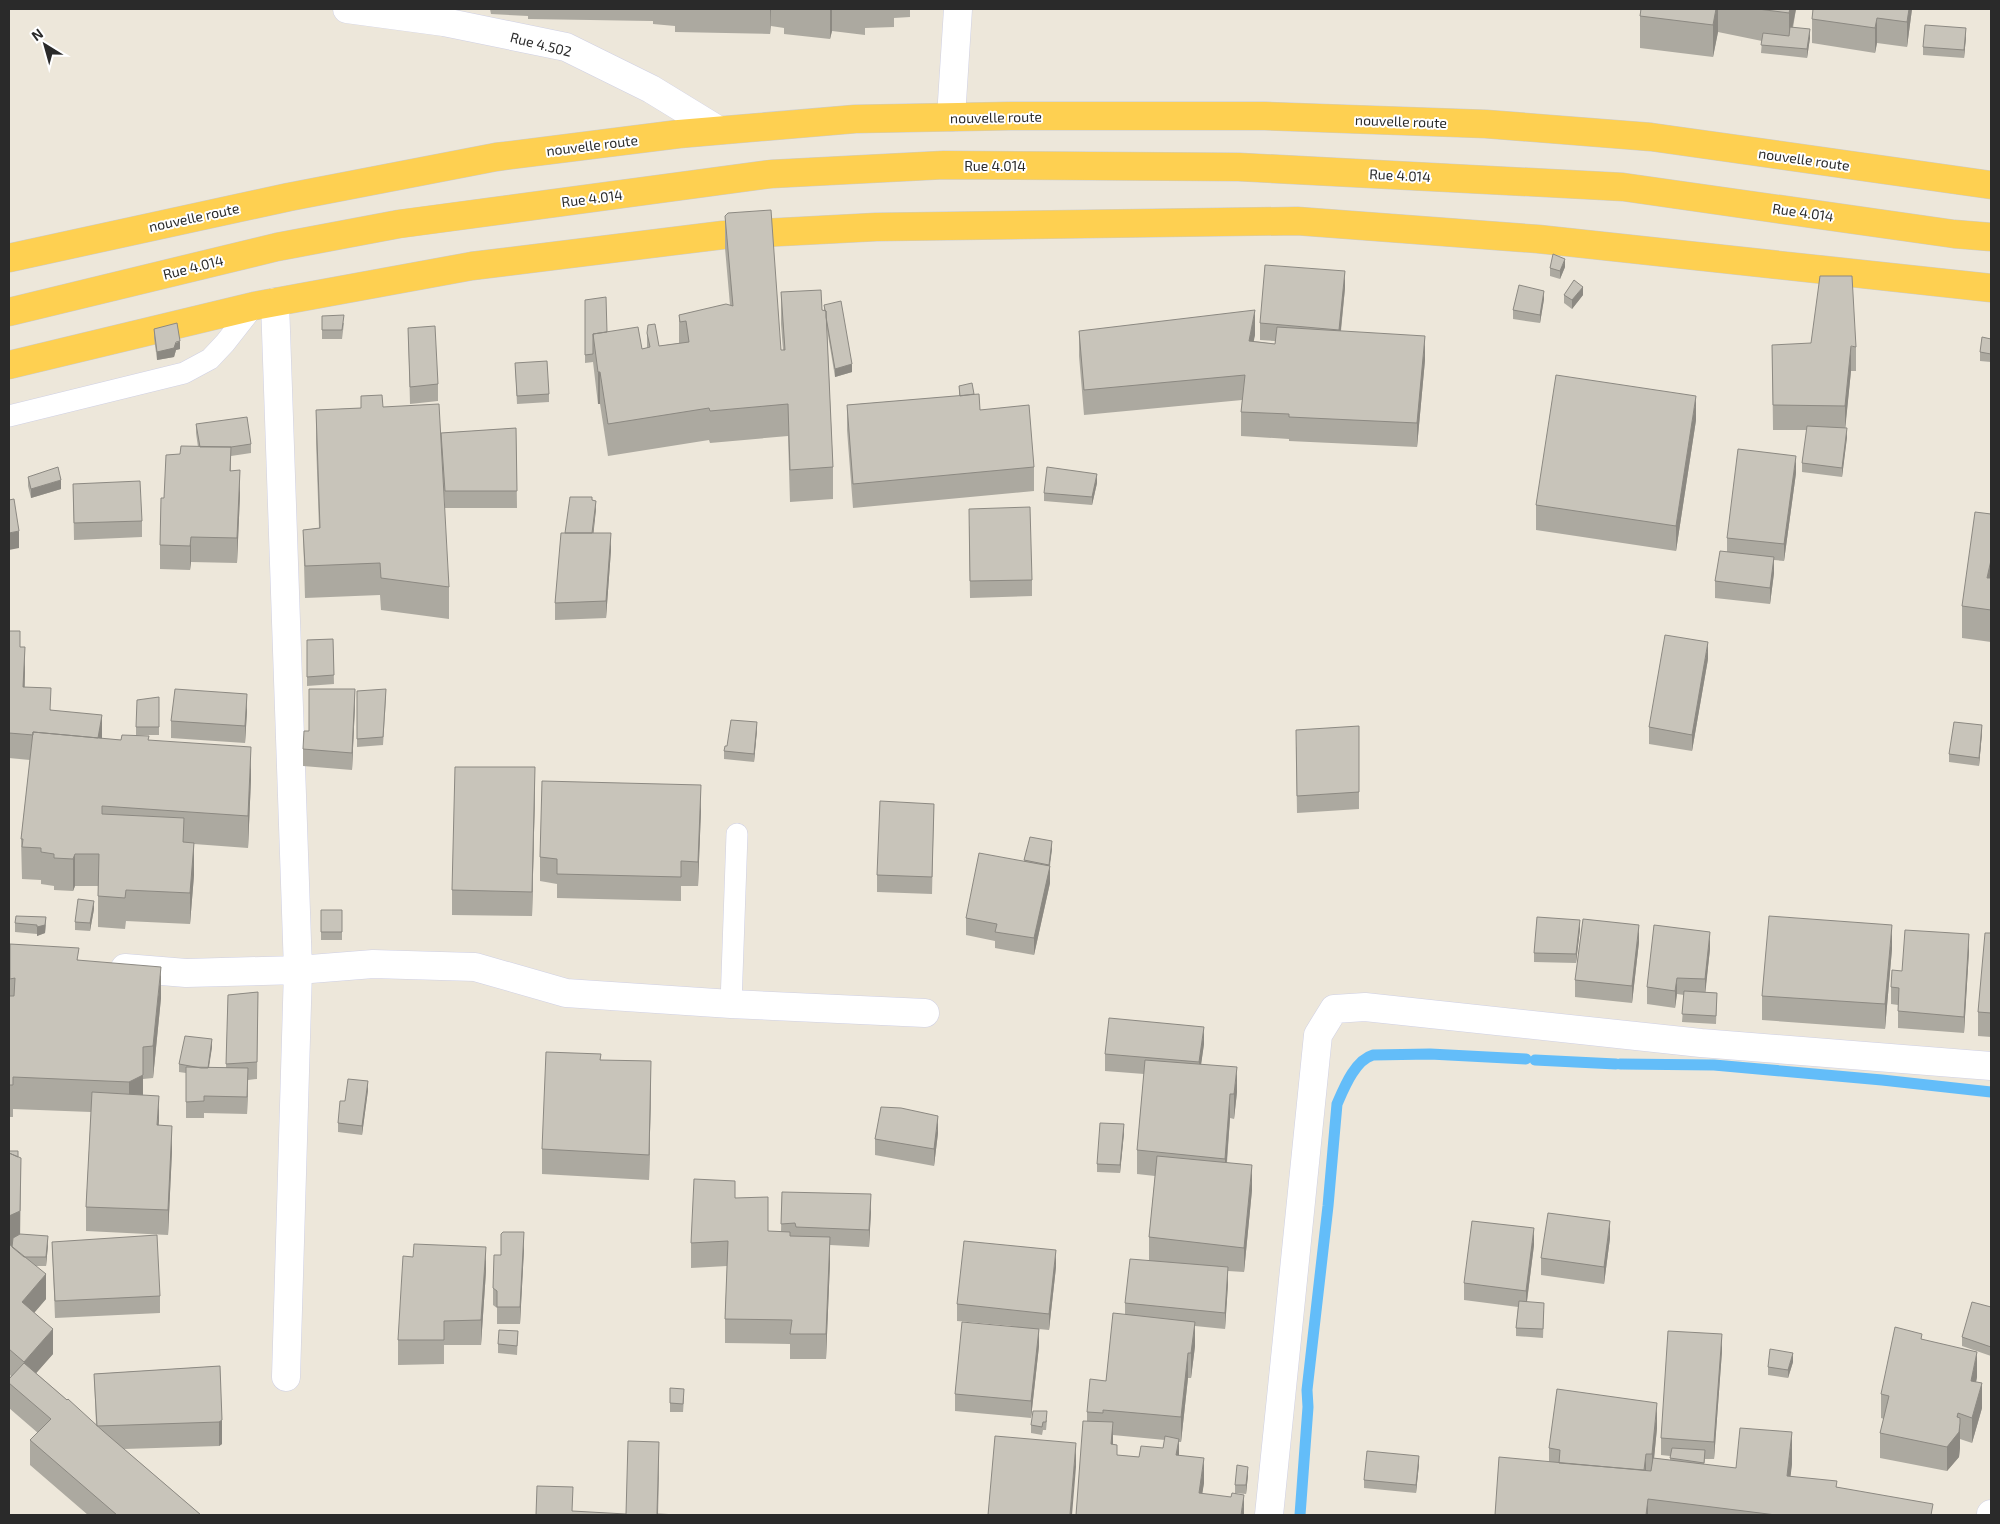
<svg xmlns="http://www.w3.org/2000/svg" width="2000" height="1524" viewBox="0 0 2000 1524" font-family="'Exo 2',sans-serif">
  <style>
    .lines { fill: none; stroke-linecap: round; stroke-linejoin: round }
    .stream { stroke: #63bdf9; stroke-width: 11 }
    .service-casing { stroke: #cfd0e4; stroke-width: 22 }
    .minor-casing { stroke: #cfd0e4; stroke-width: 29 }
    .tertiary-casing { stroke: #cfd0e4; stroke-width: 29 }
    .trunk-casing { stroke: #ccc; stroke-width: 29 }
    .service { stroke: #fff; stroke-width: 21 }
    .minor { stroke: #fff; stroke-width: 28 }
    .tertiary { stroke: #fff; stroke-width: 28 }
    .trunk { stroke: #fed051; stroke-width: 28 }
    .wall { fill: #aca9a0; fill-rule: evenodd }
    .shaded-wall { fill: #8c8982 }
    .building { fill: #c8c4ba; stroke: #8c8982 }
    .labels { text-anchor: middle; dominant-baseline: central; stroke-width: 4; stroke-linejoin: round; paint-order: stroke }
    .street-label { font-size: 14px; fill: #2a2a2a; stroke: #fff }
  </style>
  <rect width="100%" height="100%" fill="#ede7da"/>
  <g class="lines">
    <path class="stream" d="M1535,1060L1616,1064
      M1620,1064L1714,1065L1882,1080L1991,1092
      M1300,1515L1308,1407L1307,1390L1328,1206L1337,1104C1344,1088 1355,1060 1373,1055L1430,1054L1526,1059"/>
    <g class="service-casing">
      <path id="service" d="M9,416L184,373L210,359L225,343L254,306
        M731,1004L737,834"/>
    </g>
    <g class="minor-casing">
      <path id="minor" d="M347,9L444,22L566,47L651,89L718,130
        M951,117L958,9
        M275,302L298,970L286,1377
        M125,968L186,973L298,970L373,964L475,967L566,993L731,1004L925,1013
        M1269,1515L1318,1035L1334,1009L1365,1007L1701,1043L1991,1066"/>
    </g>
    <g class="tertiary-casing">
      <path id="tertiary" d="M1991,1515V1514"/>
    </g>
    <g class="trunk-casing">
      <path id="trunk" d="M9,258L289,197L496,157L679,134L855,119L1010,116H1265L1486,124L1651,137L1991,185
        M9,312L277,247L399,224L771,174L944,165L1239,167L1623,187L1954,234L1991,237
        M9,365L254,306L472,266L723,235L876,227L1297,221L1538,239L1991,288"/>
    </g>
    <use href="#service" class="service"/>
    <use href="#minor" class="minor"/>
    <use href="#tertiary" class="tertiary"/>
    <use href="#trunk" class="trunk"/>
  </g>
  <path class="wall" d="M490,9H910V17L894,18V27L865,28V35L832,31L830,39L784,34V28L771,26L770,34L675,32V26L653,24V21L528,19V16L491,14Z
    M1641,9H1796L1793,28L1810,38L1807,58L1761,53L1762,41L1718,32L1713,57L1640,48V16Z
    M1912,9L1907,47L1877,43L1875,53L1812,43V19Z
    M1966,37L1964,58L1923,55V47Z
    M725,216L781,350H783L781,324V292L822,310H824V305L852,372L835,377L827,329L833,467V499L790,502L788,436L710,443L709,440L608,456L600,404H598L593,362L585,363V300L607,332L642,349L647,348V333L659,346L679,343V315L730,305L725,248Z
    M1565,267L1560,279L1550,276V268Z
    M1345,288L1341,331L1425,360L1417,447L1289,441V439L1241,436V412L1242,400L1084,415L1079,356V331L1255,335L1253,341L1275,344V341L1260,340V323Z
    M1564,295H1583L1572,309L1564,303Z
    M1544,299L1540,323L1513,319V310Z
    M322,316L344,323L342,339H322Z
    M408,328L438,384V401L410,404Z
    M154,329L180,349L176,350L174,357L157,360L154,338Z
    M1991,339V362L1980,361V352Z
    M1772,345L1856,347V371H1851L1845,428L1847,437L1842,477L1802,472V463L1807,430H1773Z
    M515,363L549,394V402L517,404Z
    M959,386L974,394L980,410L1034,467V491L853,508L847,430V405L959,396Z
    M361,396L383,407L449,587V619L381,610L380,595L305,598L303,530L319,528L316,442V410L361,408Z
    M1696,420L1676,551L1536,530V505Z
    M196,424L251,444V453L231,456V471L240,495L237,563L191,562L190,570L160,569V545L164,498L180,454L198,447L196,433Z
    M516,428L517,508H445L441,450V433Z
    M1796,473L1784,561L1774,560V573L1770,604L1715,598V581L1727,552V538Z
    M28,477L61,489L31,498L28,486Z
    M1097,483L1092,505L1044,501V493Z
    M73,484L142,521V537L74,540Z
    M592,500L596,509L593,533L611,550L606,618L555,620V603L565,533Z
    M1991,514V642L1962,638V606Z
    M969,526L1032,580V596L970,598Z
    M9,631L20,647L25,672V687L51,710L102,739L121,740H149L251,779L248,848L194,844V875L190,924L126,921L125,929L98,927V886H75L73,891L54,890V886L41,884V880L22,879L21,839L30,760L9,758Z
    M333,639L334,684L307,686V640Z
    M1708,659L1692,751L1649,744V727Z
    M357,691L386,698L383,745L357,747Z
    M159,697V735H136V727Z
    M355,705L352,770L303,766V749L309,731Z
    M247,711L245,743L171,738V721Z
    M1359,726V809L1297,813L1296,747Z
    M757,730L754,762L724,759V751Z
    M1982,733L1979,766L1949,762V754Z
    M535,791L532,916L452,915V890Z
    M934,804L932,894L877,892V875Z
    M701,810L698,886H681V901L557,898V884L540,881V857Z
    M1030,837L1052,849L1050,866V883L1034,955L995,948V941L966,935V918L1024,861Z
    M94,909L90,931L75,930V922Z
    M321,910H342V940H321Z
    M15,923L46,925L45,933L37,936V934L15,932Z
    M1580,929L1576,963L1534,962V953Z
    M1991,933V1037L1978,1036V1012Z
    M1639,942L1632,1003L1575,997V980Z
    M10,944L79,960L161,998L153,1078L143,1079V1095L172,1151L168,1235L86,1231V1207L91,1112L13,1109V1117H9V996H10Z
    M1710,949L1705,992L1717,993L1716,1024L1682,1022L1684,995L1677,994L1675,1008L1647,1004V987Z
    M1892,949L1885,1029L1762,1020V996Z
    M1969,951L1964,1033L1898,1028V1005L1891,1004V987L1902,971Z
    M258,992L257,1079L248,1080L247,1114L204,1113V1118H186V1073L179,1072V1064L212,1047L209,1068H226L228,995Z
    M1204,1044L1201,1064L1237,1092L1234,1119L1230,1118L1227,1163L1252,1190L1244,1272L1228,1271V1284L1225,1329L1195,1326V1346L1191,1378H1188L1181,1442H1179V1455L1204,1483L1202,1493L1244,1515H1076L1087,1421V1412L1106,1381L1125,1314V1303L1149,1261V1237L1155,1176L1137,1174V1150L1144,1074L1105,1071V1054ZM1113,1435L1165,1440L1163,1448L1139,1457L1117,1455L1113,1444Z
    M601,1060L651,1085L649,1180L542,1174V1149Z
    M368,1090L362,1135L338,1132V1123L345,1101Z
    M938,1133L934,1166L875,1155V1139Z
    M1124,1133L1120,1173L1097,1172V1164Z
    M9,1151L18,1157L20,1234L48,1245L46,1266H35L46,1299L34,1313L53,1354L36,1373L96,1425L94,1374L220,1366L222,1444L219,1446L124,1449L201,1515H88L30,1465V1440L38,1433L9,1408V1379L11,1376L9,1374Z
    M782,1192L871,1211L869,1247L830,1245V1262L826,1359H790V1344L725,1343V1319L727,1266L691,1268V1243L735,1198L768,1231H781Z
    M1610,1238L1604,1284L1541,1275V1258Z
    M52,1242L160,1296V1313L55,1318Z
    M1534,1245L1527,1302L1544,1311L1543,1338L1516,1336V1328L1518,1307L1464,1300V1283Z
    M524,1249L520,1324H497V1308L493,1305V1288L501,1255Z
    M1056,1267L1049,1330L1039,1329V1346L1031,1418L955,1411V1394L1012,1326L957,1321V1304Z
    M486,1271L481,1345H444V1364L398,1365V1340Z
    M1991,1307V1356L1962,1346V1337Z
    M518,1331L517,1355L498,1353V1344Z
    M1922,1340L1977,1377L1976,1382L1982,1408L1972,1443L1960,1439V1448L1959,1457L1947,1471L1880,1458V1433L1884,1419L1881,1418V1394Z
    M1722,1351L1714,1459H1705L1704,1465L1736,1468L1792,1464L1790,1476L1837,1487L1933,1515H1495L1549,1462V1448L1657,1428L1654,1458L1670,1460V1456L1661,1455V1438Z
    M1793,1362L1788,1378L1768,1375V1367Z
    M670,1388L684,1398L683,1412H670Z
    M1047,1420L1046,1430H1043L1042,1435L1031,1433V1425Z
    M1419,1464L1416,1493L1364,1488V1480Z
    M1248,1475L1246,1494L1235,1493V1485Z"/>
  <path class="shaded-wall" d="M770,9H771L770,34Z
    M830,9H832V31L830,39Z
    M1716,9H1718V32L1713,57V25Z
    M1790,9H1796L1789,44V13Z
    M1909,9H1912L1907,47V22Z
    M1877,18V43L1875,53V28Z
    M1966,28V37L1964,58V50Z
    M1810,29V38L1807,58V49Z
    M1565,259V267L1560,279V271Z
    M1345,271V288L1339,347V330Z
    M1583,287V295L1572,309V300Z
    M1544,291V299L1540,323V315Z
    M1255,310V335L1249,365V341Z
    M1425,336V360L1417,447V423Z
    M180,341V349L176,350L174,357L157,360V352Z
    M1851,346V371L1845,431V406Z
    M852,364V372L835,377V369Z
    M598,372H600V404H598Z
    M1696,396V420L1676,551V526Z
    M1847,428V437L1842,477V468Z
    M1796,456V473L1784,561V544Z
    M240,470V495L237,563V538Z
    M1097,474V483L1092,505V497Z
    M61,480V489L31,498V489Z
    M596,501V509L592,548V540Z
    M19,531V548L9,550V533Z
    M611,533V550L606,618V601Z
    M191,537V562L190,570V546Z
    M1774,557V573L1770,604V588Z
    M1991,560V592L1987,578Z
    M1708,642V659L1692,751V735Z
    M25,647V672L23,711V687Z
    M355,689V705L352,770V753Z
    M247,694V711L245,743V726Z
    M102,715V739L97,740Z
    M757,722V730L754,762V754Z
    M1982,725V733L1979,766V758Z
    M251,747V779L248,848V816Z
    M535,767V791L532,916V892Z
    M701,785V810L698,886V862Z
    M1052,841V849L1049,869L1050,866V883L1034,955V938L1049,865Z
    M194,843V875L190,924V893Z
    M75,854V886L73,891V859Z
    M94,901V909L90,931V923Z
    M46,917L45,933L37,936V927Z
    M1580,920V929L1576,963V954Z
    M1639,925V942L1632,1003V986Z
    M1892,925V949L1885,1029V1004Z
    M1710,932V949L1705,996V979Z
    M1969,934V951L1964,1033V1017Z
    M161,967V998L153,1078V1046Z
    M1677,978V994L1675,1008V991Z
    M1204,1027V1044L1199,1079V1062Z
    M212,1039V1047L207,1077V1069Z
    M651,1061V1085L649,1180V1155Z
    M1237,1067V1092L1234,1119V1094Z
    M248,1068V1085L247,1114V1097Z
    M143,1075V1107L129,1114V1082Z
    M368,1081V1090L362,1135V1126Z
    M1230,1094V1118L1225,1184V1159Z
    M159,1096V1121L157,1150V1125Z
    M938,1116V1133L934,1166V1149Z
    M1124,1124V1133L1120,1173V1165Z
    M172,1126V1151L168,1235V1210Z
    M21,1158L20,1242L9,1248V1216Z
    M1252,1165V1190L1244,1272V1248Z
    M871,1194V1211L869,1247V1230Z
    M1610,1221V1238L1604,1284V1267Z
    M1534,1228V1245L1526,1308V1291Z
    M524,1232V1249L520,1324V1307Z
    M48,1236V1245L46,1266V1257Z
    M830,1237V1262L826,1359V1334Z
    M486,1247V1271L481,1345V1320Z
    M1056,1250V1267L1049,1330V1314Z
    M1228,1267V1284L1225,1329V1313Z
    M46,1274V1299L22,1327V1302Z
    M1195,1322V1346L1191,1378V1353Z
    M53,1329V1354L24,1387V1362Z
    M1039,1329V1346L1031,1418V1401Z
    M1722,1334V1351L1714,1459V1442Z
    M1977,1352V1377L1971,1406V1381Z
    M1188,1353V1378L1181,1442V1417Z
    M1793,1353V1362L1788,1378V1370Z
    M1982,1383V1408L1972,1443V1418Z
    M1657,1403V1428L1652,1479V1454Z
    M1958,1413V1434L1960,1423V1448L1959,1457L1947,1471V1447Z
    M222,1420V1444L219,1446V1422Z
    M1113,1422V1447L1111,1444Z
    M1792,1432V1464L1787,1508V1476Z
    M1179,1439V1463L1176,1455Z
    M659,1442V1466L658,1515H657Z
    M1076,1443V1467L1072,1515H1070Z
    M1646,1454V1478L1644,1475Z
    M1419,1456V1464L1416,1493V1485Z
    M1204,1458V1483L1199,1515V1493Z
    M1248,1467V1475L1246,1494V1485Z
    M1244,1495V1515H1241Z
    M1648,1499V1515H1646Z"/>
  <path class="building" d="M1641,9H1716L1713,25L1640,16Z
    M1758,9H1790L1789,13Z
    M1813,9H1909L1907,22L1877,18L1875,28L1812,19Z
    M1925,25L1966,28L1964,50L1923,47Z
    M1790,27L1810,29L1807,49L1761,45L1763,33L1789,36Z
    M771,210L781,350H785L781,292L821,290L822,310L826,311L833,467L790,470L788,404L710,411L709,408L608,424L600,372H598L593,334L638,327L642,349L650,347L647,333L648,325L655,324L659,346L689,342L686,321L680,322L679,315L726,304L733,306L725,216L728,213Z
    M1553,254L1565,259L1560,271L1550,268Z
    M1265,265L1345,271L1339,330L1260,323Z
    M1820,276H1852L1856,347L1851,346L1845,406L1773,405L1772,345L1811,343Z
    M1574,280L1583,287L1572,300L1564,295Z
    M1519,285L1544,291L1540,315L1513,310Z
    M606,297L607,332L593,334V354L585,355V300Z
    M841,301L852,364L835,369L826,317V311L825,310L824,305Z
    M1255,310L1249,341L1275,344L1277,327L1425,336L1417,423L1289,417V414L1241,412L1245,375L1084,390L1079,331Z
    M344,315L342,330H322V316Z
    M177,323L180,341L176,342L174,348L157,352L154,329Z
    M435,326L438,384L410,387L408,328Z
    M1982,337L1991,339V354L1980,352Z
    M547,361L549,394L517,396L515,363Z
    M1556,375L1696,396L1676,526L1536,505Z
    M972,383L974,394L960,396L959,386Z
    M979,394L980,410L1029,405L1034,467L853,484L847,405Z
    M382,395L383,407L439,404L449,587L381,578L380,563L305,566L303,530L320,528L316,410L361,408V396Z
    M247,417L251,444L231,447H200L196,424Z
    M1807,426L1847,428L1842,468L1802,463Z
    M516,428L517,491H445L441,433Z
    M181,446L231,447L230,471L240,470L237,538L191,537L190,546L160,545L161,498H164L166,455L180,454Z
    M1738,449L1796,456L1784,544L1727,538Z
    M58,467L61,480L31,489L28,477Z
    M1047,467L1097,474L1092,497L1044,493Z
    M140,481L142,521L74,523L73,484Z
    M570,497H592V500L596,501L592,533H565Z
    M14,499L19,531L9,533V500Z
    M1030,507L1032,580L970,581L969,509Z
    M1975,512L1991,514V560L1987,578H1991V610L1962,606Z
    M561,533H611L606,601L555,603Z
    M1720,551L1774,557L1770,588L1715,581Z
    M9,631H20V647H25L23,687L51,688L50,710L102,715L98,738L33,732V735L9,733Z
    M1665,635L1708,642L1692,735L1649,727Z
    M333,639L334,675L307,677V640Z
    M175,689L247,694L245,726L171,721Z
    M309,689H355L352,753L303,749L304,731H309Z
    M386,689L383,737L357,739V691Z
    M159,697V727H136L137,700Z
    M731,720L757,722L754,754L724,751L725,746H727Z
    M1954,722L1982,725L1979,758L1949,754Z
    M1359,726V792L1297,796L1296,730Z
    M33,732L121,740L122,735L149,736L148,740L251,747L248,816L102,806V814L184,818L183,842L194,843L190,893L126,890L125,898L98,896L99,854H75L73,859L54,858V854L41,852V848L22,847L23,839H21Z
    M455,767H535L532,892L452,890Z
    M542,781L701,785L698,862L681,861V877L557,874V859L540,857Z
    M880,801L934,804L932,877L877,875Z
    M1030,837L1052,841L1049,865L1024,860Z
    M979,853L1050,866L1034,938L995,932L997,924L966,918Z
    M78,899L94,901L90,923L75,922Z
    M321,910H342V932H321Z
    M16,916L46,917L45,925L37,927V925L15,923Z
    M1769,916L1892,925L1885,1004L1762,996Z
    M1537,917L1580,920L1576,954L1534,953Z
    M1583,919L1639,925L1632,986L1575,980Z
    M1654,925L1710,932L1705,979L1677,978L1675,991L1647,987Z
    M1905,930L1969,934L1964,1017L1898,1011L1899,988L1891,987L1892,970L1902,971Z
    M1985,933H1991V1013L1978,1012Z
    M10,944L79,948L77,960L161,967L153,1046L143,1047V1075L129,1082L13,1077V1085H9V996H14L15,978L10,979Z
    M1684,991L1717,993L1716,1016L1682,1014Z
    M258,992L257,1062L226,1064L228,995Z
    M1109,1018L1204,1027L1199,1062L1105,1054Z
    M185,1036L212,1039L208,1068H201L179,1064Z
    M546,1052L601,1054L600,1060L651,1061L649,1155L542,1149Z
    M1145,1060L1237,1067L1234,1094H1230L1225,1159L1137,1150Z
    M186,1067L248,1068L247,1097L204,1096V1101L186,1102Z
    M348,1079L368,1081L362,1126L338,1123L340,1101H345Z
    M92,1092L159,1096L157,1125L172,1126L168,1210L86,1207Z
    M881,1107L901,1108L938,1116L934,1149L875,1139Z
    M1100,1123L1124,1124L1120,1165L1097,1164Z
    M9,1151H18V1157L9,1153Z
    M9,1153L21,1158L20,1211L9,1216Z
    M1157,1156L1252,1165L1244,1248L1149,1237Z
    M694,1179L735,1181V1198L768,1197V1231L790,1232V1236L830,1237L826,1334H790L792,1320L725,1319L728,1241L691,1243Z
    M782,1192L871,1194L869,1230L796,1227L795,1223L781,1224Z
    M1548,1213L1610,1221L1604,1267L1541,1258Z
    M1472,1221L1534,1228L1526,1291L1464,1283Z
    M503,1232H524L520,1307H497V1291L493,1288L494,1255H501V1234Z
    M20,1234L48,1236L46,1257H24L12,1247L13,1238Z
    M157,1235L160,1296L55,1301L52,1242Z
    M964,1241L1056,1250L1049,1314L957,1304Z
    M9,1244L46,1274L22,1302L53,1329L24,1362L9,1349Z
    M414,1244L486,1247L481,1320L444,1321V1340H398L403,1256L413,1257Z
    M1130,1259L1228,1267L1225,1313L1125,1303Z
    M1519,1301L1544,1303L1543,1329L1516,1328Z
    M1972,1302L1991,1307V1347L1962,1337Z
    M1113,1313L1195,1322L1191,1353H1188L1181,1417L1103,1410V1413L1087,1412L1090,1379L1106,1381Z
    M962,1322L1039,1329L1031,1401L955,1394Z
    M1895,1327L1922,1334L1921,1339L1977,1352L1971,1381L1982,1383L1972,1418L1958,1413L1957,1417L1960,1418V1423L1959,1432L1947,1447L1880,1433L1889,1396L1881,1394Z
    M499,1330L518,1331L517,1346L498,1344Z
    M1668,1331L1722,1334L1714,1442L1661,1438Z
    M1770,1349L1793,1353L1788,1370L1768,1367Z
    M24,1363L67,1400L68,1399L103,1431L201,1515H117L30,1440L51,1419L9,1383V1379Z
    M220,1366L222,1420L219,1422L97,1426L94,1374Z
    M670,1388L684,1389L683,1404L670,1403Z
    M1557,1389L1657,1403L1652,1454H1646L1644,1470L1559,1463L1560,1450L1549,1448Z
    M1033,1411H1047L1046,1422H1043L1042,1427L1031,1425Z
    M1083,1421L1113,1422L1111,1444L1117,1445V1455L1139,1457L1141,1446L1163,1448L1165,1436L1179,1439L1176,1455L1204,1458L1199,1493L1231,1497L1232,1493L1244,1495L1241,1515H1076Z
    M1740,1428L1792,1432L1787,1476L1837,1481L1836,1487L1933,1504L1931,1515H1776L1648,1499L1646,1515H1495L1499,1457L1651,1471L1653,1458L1736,1468Z
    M995,1436L1076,1443L1070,1515H988Z
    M628,1441L659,1442L657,1514L680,1515H536L537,1486L573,1487L572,1511L626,1514Z
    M1672,1448L1705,1450L1704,1463L1670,1458Z
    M1367,1451L1419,1456L1416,1485L1364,1480Z
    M1237,1465L1248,1467L1246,1485H1235Z"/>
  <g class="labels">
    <g class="street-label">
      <text transform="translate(541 44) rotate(14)">Rue 4.502</text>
      <text transform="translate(996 117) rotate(-1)">nouvelle route</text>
      <text transform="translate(1401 121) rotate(2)">nouvelle route</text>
      <text transform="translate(592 145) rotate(-7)">nouvelle route</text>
      <text transform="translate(1804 159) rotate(8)">nouvelle route</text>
      <text x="995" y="165">Rue 4.014</text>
      <text transform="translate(1400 175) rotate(3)">Rue 4.014</text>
      <text transform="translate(592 198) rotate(-7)">Rue 4.014</text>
      <text transform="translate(1803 212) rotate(8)">Rue 4.014</text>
      <text transform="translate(194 217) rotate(-12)">nouvelle route</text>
      <text transform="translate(193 267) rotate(-14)">Rue 4.014</text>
    </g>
  </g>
  <rect width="2000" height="1524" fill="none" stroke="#2a2a2a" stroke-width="20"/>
  <g transform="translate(45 45) rotate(323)" stroke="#ffffff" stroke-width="4" paint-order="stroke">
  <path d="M0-4L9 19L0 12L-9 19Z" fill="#2a2a2a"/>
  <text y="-8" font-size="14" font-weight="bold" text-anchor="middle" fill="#2a2a2a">N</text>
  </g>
</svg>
